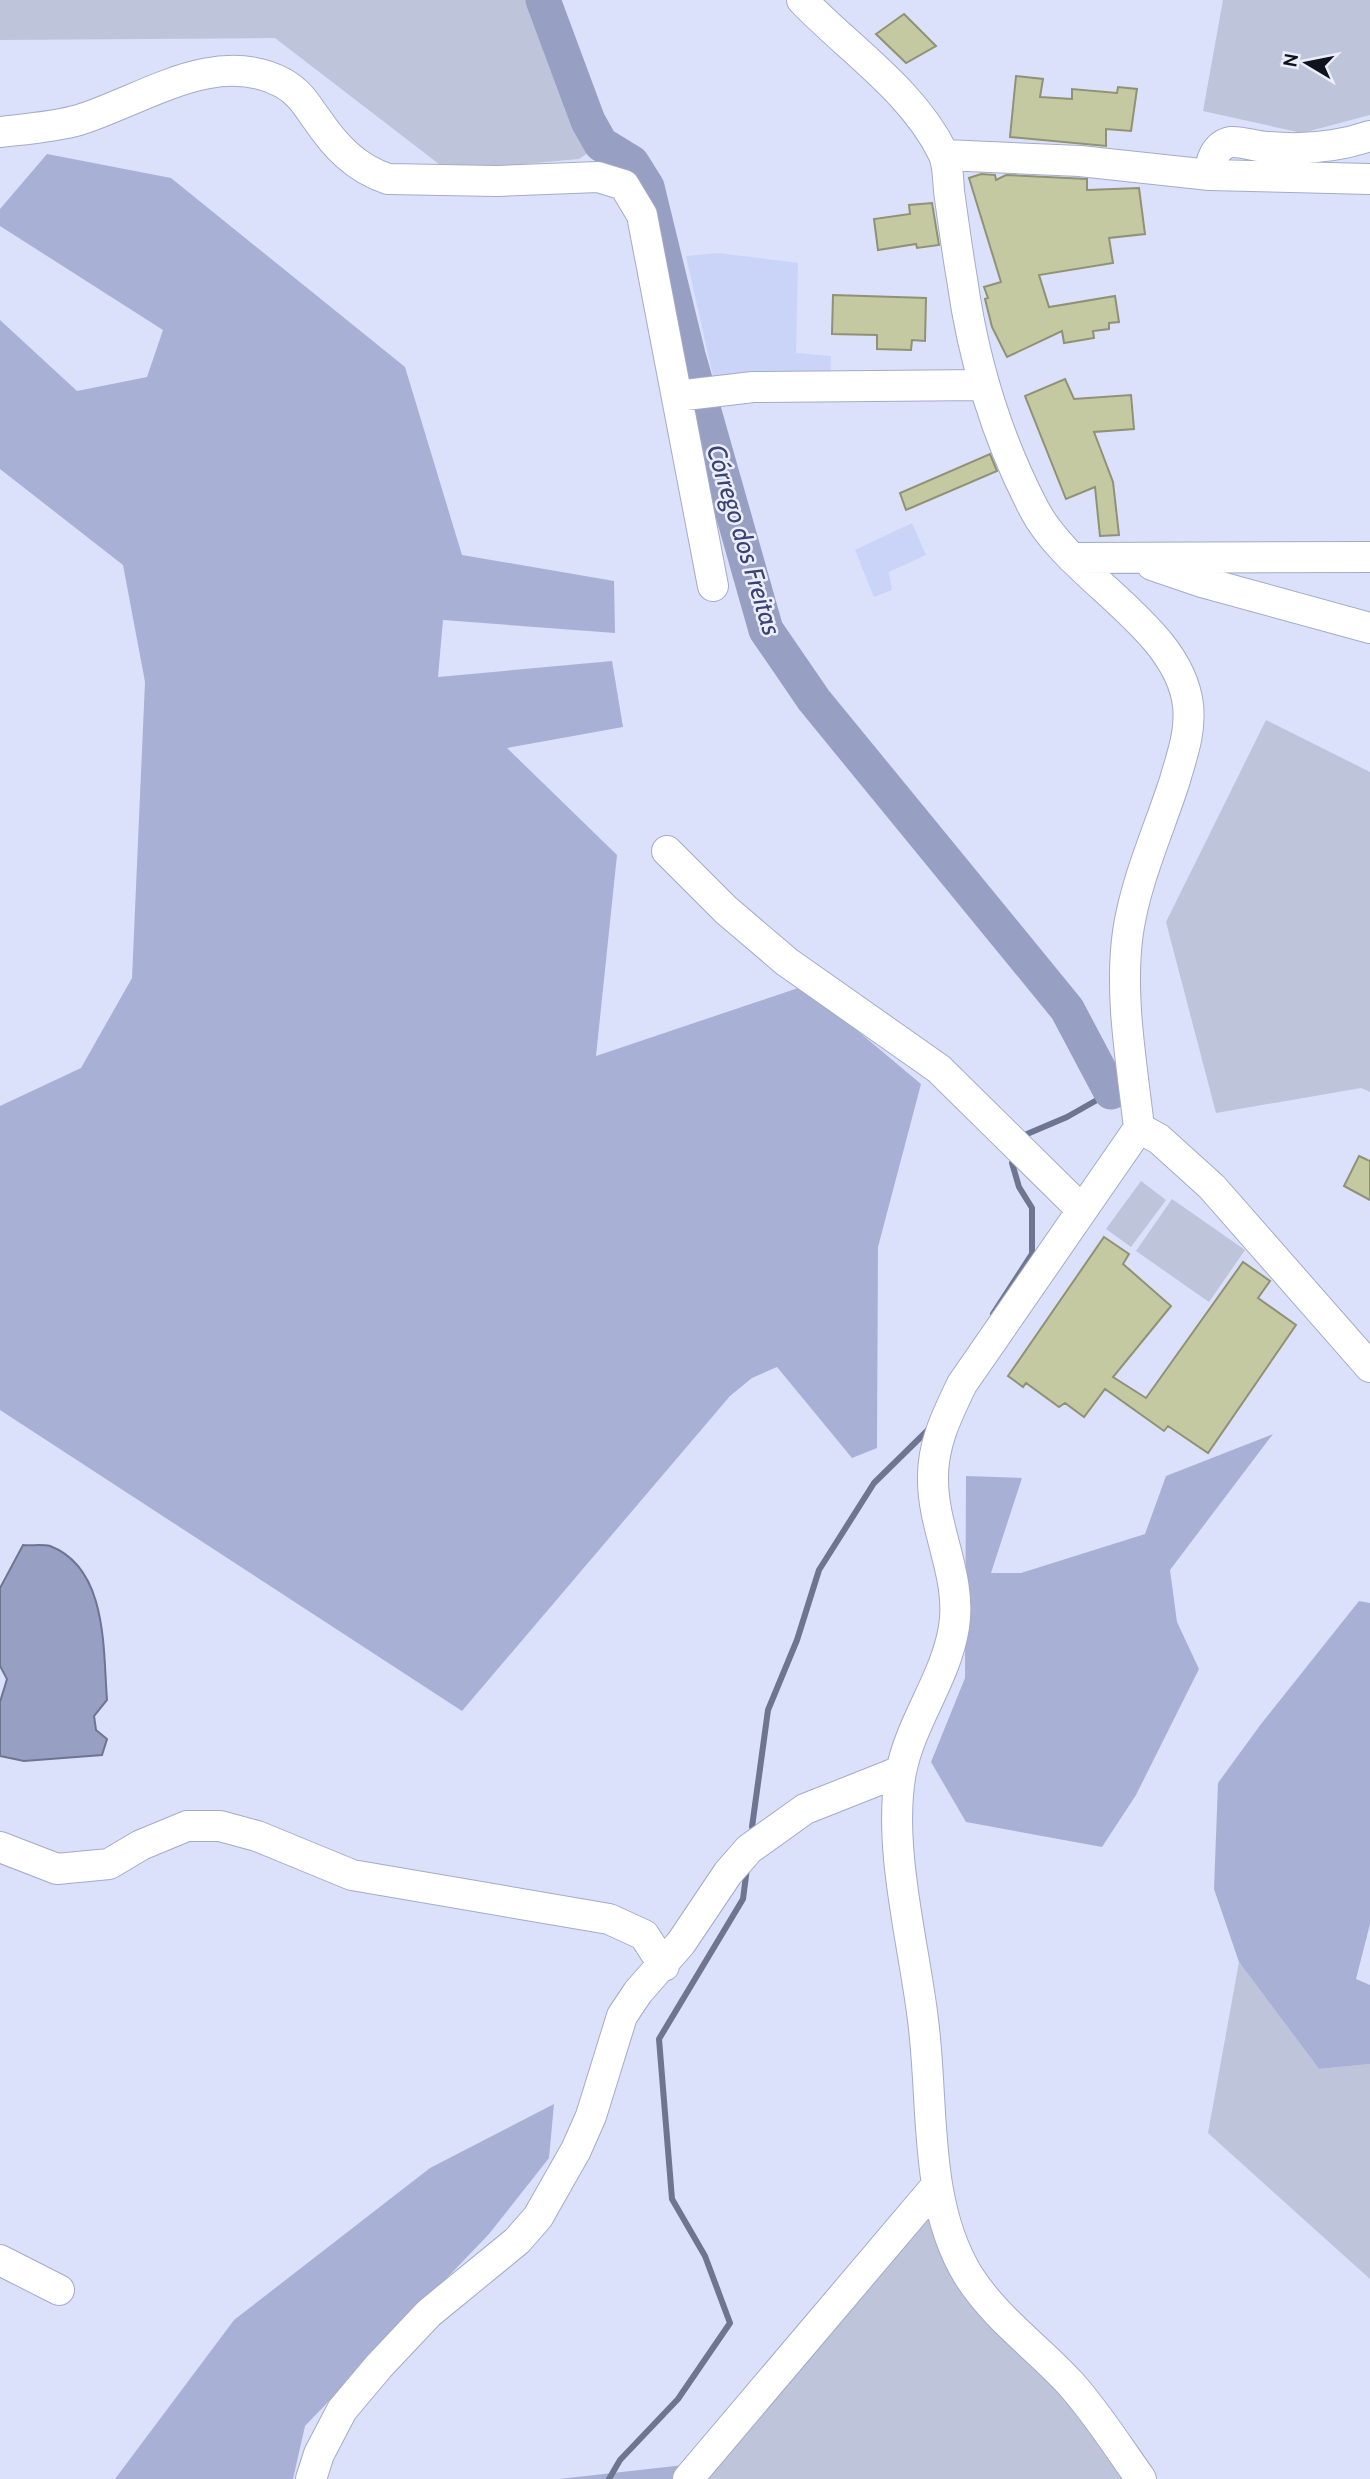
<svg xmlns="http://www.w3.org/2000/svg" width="1370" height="2479" viewBox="0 0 1370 2479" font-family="Cabin,sans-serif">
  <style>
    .built { fill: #cad4f9 }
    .green { fill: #bec4da }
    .forest { fill: #a8b1d5 }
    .water { fill: #979fc2; stroke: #6e7590; stroke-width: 2 }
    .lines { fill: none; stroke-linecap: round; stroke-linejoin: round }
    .stream { stroke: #6e7590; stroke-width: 6 }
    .river { stroke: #979fc2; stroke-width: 35 }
    .building { fill: #c5c9a2; stroke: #8f9274; stroke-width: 2 }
    .minor-casing { stroke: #a4abc8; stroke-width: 32 }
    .minor { stroke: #fff; stroke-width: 30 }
    .labels { text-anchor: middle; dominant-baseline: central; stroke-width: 5; stroke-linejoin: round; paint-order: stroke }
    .water-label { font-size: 26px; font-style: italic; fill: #3a4373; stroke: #eceffb }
  </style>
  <rect width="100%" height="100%" fill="#dbe1fa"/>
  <path class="built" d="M718,253L798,263L796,353L831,356L830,378L713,376L686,256Z
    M912,523L926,555L889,572L892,590L874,597L855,550Z"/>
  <path class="green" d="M0,0H543L588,121L601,144L579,159L448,171L275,38L0,40Z
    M1223,0H1370V115L1302,133L1203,111Z
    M1266,720L1370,772V1092L1361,1088L1216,1113L1166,922Z
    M1141,1181L1166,1200L1131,1247L1106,1229Z
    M1172,1199L1245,1250L1209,1302L1136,1251Z
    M1239,1962L1319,2069L1370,2064V2279L1208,2133Z
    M937,2185L986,2301L1141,2479H689Z"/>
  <path class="forest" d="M47,154L171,178L405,367L462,555L614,581L615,633L443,620L438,677L612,661L623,727L507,748L617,855L596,1056L804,986L921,1084L878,1247L877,1448L852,1458L777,1367L752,1378L730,1396L462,1711L0,1410V1106L81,1068L132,978L145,682L123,565L0,469V320L77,391L147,377L163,330L0,226V209Z
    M1273,1434L1170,1570L1177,1622L1199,1669L1136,1795L1102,1847L966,1822L931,1762L965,1678L966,1476L1022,1478L991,1573H1021L1145,1534L1166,1476Z
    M1359,1601L1370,1603V1924L1356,1979L1370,1985V2064L1319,2069L1239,1962L1214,1889L1218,1783L1261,1724Z
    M554,2104L549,2158L489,2234L305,2426L293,2479H115L234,2320L430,2168Z
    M702,2463L689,2479H559Z"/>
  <path class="water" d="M23,1545C30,1546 42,1544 50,1546C108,1568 103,1650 107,1700L94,1716L96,1730L107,1739L102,1755L24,1761L0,1756V1702L7,1679L0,1666V1588Z"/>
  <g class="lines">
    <path class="stream" d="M1027,1134L1067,1117L1111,1092
      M993,1314L1032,1254V1208L1019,1187L1012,1163
      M752,1827L768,1710L797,1640L819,1570L874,1483L930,1428
      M609,2479L620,2460L678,2399L730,2323L705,2256L672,2199L659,2039L743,1899L747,1868"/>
    <path class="river" d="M543,0L588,121L601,144L632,163L647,187L688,355L766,630L814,700L1067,1009L1111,1092"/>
  </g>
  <path class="building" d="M904,14L936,46L906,63L876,34Z
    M1016,76L1043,79L1040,97L1072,99V89L1117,93L1118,87L1137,89L1131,131L1106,129V146L1010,137Z
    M981,174L995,175L996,180L1006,175L1087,179V190L1139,188L1145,234L1109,238L1113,263L1039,275L1049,307L1115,296L1119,322L1109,323V329L1093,331L1094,338L1064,343L1062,331L1007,357L992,327L985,299L988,298L984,287L1001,282L969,178Z
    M932,203L939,245L917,248L916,244L878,250L874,219L910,214L909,205Z
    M833,295L926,298L925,341L912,340L911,350L877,349V335L832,334Z
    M1065,379L1074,399L1131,395L1134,429L1094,432L1113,482L1119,535L1100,536L1095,487L1066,499L1025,396Z
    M990,454L997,471L906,510L900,493Z
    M1359,1156L1370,1161V1200L1344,1186Z
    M1104,1237L1129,1254L1123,1264L1171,1306L1113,1377L1146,1398L1243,1262L1270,1281L1258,1298L1296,1325L1208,1453L1168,1426L1164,1431L1105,1389L1084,1417L1065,1403L1059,1407L1026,1383L1023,1387L1008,1376Z"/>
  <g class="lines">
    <g class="minor-casing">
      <path id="minor" d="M802,0C849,49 913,91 943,153C948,163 948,179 949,191C953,220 957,250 962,279C973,358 997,438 1034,509C1070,578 1179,627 1188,705C1191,732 1182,755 1175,780C1159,830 1136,879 1128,932C1119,996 1132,1064 1139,1128L962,1384C947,1415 932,1445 933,1480C933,1529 962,1577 954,1627C946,1678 911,1721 901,1772C887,1846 914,1944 923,2020C934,2103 923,2201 968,2275C995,2318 1037,2347 1070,2383C1097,2413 1118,2447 1141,2479
        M0,132C26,129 54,127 79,120C143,100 216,47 283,83C299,92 306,104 316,118C335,146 355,168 388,179L497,181L598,177L624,185L642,215L713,586
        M945,155L1080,161L1210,175L1370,179
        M1210,175C1210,162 1215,145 1231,142C1242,141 1257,147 1268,147C1302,150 1338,147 1370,136
        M677,396L753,387L983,385
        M1072,558L1370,557
        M1152,565L1202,582L1370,628
        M667,851L726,910L787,962L939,1069L1081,1209
        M1139,1128L1159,1139L1212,1187L1370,1367
        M0,1847L57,1869L109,1864L141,1845L187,1826H220L257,1836L352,1875L609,1919L644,1935L664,1966
        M0,2260L59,2290
        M311,2479L319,2454L342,2410L379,2366L429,2313L517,2241L538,2217L576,2150L591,2116L622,2016L638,1992L681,1943L728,1873L749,1849L805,1809L901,1771
        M688,2479L937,2185"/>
    </g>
    <use href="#minor" class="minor"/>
  </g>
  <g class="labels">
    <g class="water-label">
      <text transform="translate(744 540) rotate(73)">Córrego dos Freitas</text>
    </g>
  </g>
  <g transform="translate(1307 63) rotate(280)" stroke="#eceffb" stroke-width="5" paint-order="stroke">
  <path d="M0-5L12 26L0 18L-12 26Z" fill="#10131d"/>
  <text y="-10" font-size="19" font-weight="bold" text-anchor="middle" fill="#10131d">N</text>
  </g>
</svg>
